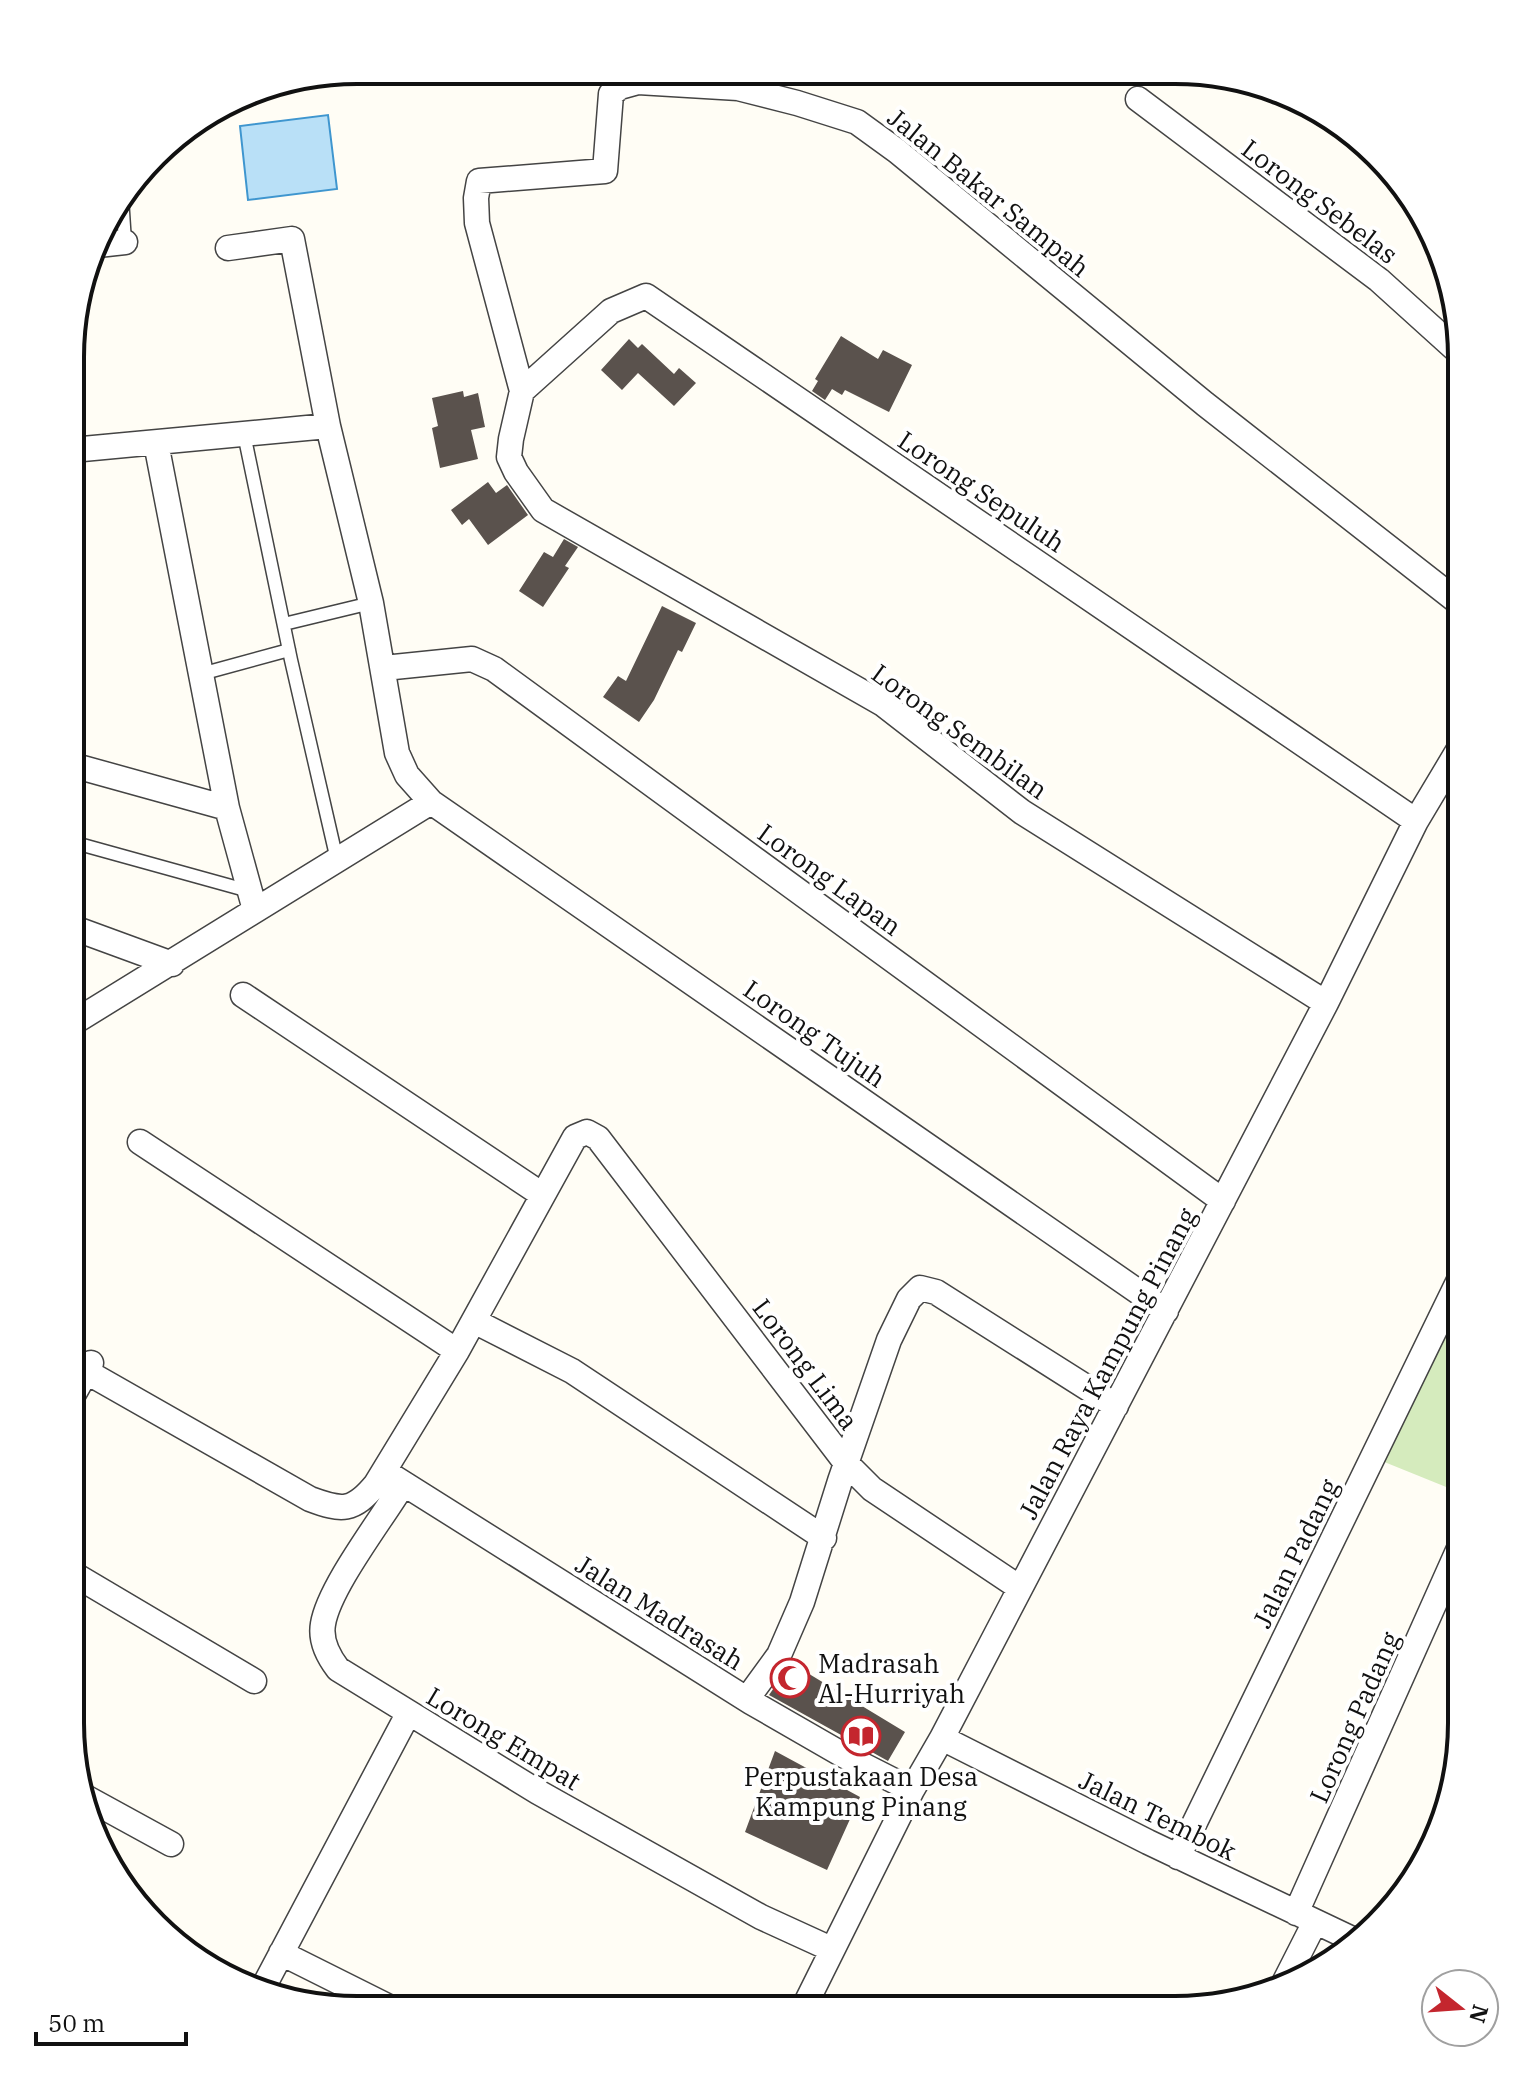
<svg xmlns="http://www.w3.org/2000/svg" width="1532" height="2080" viewBox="0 0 1532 2080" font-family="'IBM Plex Serif',serif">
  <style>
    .green { fill: #d5ebbd }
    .water { fill: #b9e0f7; stroke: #3f96cf; stroke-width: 2 }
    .building { fill: #5a524d }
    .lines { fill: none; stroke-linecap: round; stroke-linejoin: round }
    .service-casing { stroke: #444; stroke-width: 15 }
    .minor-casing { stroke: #444; stroke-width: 27 }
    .service { stroke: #fff; stroke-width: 12 }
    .minor { stroke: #fff; stroke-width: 24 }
    .labels { text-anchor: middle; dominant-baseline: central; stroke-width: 8; stroke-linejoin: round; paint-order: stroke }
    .street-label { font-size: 26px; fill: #111; stroke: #fff }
    .poi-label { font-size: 26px; fill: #111; stroke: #fff; text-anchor: start }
    .rim { fill: none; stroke: #111; stroke-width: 4 }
  </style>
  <rect width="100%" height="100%" fill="#fffdf5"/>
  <path class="green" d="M1462,1285L1461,1493L1372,1457Z"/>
  <path class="water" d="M328,115L337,189L248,200L240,126Z"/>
  <path class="building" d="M841,336L878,359L883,350L912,365L889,412L845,390L842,395L832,389L825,400L812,391L818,381L815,379Z
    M629,339L638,348L642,344L674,374L679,368L696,383L674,406L638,373L622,390L601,370Z
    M463,391L464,397L478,393L485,427L471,430L478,459L440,468L432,428L438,426L432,398Z
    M488,482L496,493L507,485L528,515L488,545L469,519L462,525L451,510Z
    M564,539L578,547L565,566L569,568L543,607L519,591L544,552L553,557Z
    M662,606L696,623L682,652L678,650L654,700L639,722L603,697L618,676L626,681Z
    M791,1663L905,1732L888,1761L769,1695Z
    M775,1751L860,1797L827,1870L745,1832Z"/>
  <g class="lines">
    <g class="service-casing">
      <path id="service" d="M122,197L125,242
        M244,434L291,660L337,860
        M284,624L371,603
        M201,674L289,650
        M72,842L249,891"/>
    </g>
    <g class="minor-casing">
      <path id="minor" d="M1138,99L1379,280L1462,355
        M98,245L125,242
        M228,248L292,239L328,426L371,603L397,753L407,775L431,802L1166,1311
        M522,391L611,311L646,296L1416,821
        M156,443L227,808L255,910
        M72,450L328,426
        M384,668L472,659L494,669L1223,1201
        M72,765L227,808
        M71,927L172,964
        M243,995L541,1194
        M1326,1003L1022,812L883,704L543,510L516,472L509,457L511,439L522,391L477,223L476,198L479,181L605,171L611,94L620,87L638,82L738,88L797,103L857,122L897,151L1205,404L1462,605
        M71,1024L431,802
        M140,1142L457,1351
        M474,1321L572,1371L824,1538
        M71,1363L310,1499C342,1511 353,1512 376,1484L457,1351L575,1137L587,1132L598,1138L846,1463L872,1489L1020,1588
        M71,1399L91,1363
        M390,1475L751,1702L843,1755L912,1790
        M403,1484C382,1519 329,1587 323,1624C320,1641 328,1656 338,1669L538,1792L761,1917L831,1949
        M70,1572L254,1681
        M747,1699L779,1655L802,1602L840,1481L889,1340L909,1299L920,1288L936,1292L1116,1406
        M942,1738L1148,1842L1350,1938
        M87,1798L171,1844
        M1178,1857L1462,1274
        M1296,1913L1461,1544
        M281,1953L391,2008
        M1283,1985L1315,1922
        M264,1986L408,1714
        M803,2009L912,1790L942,1738L1326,1003L1416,821L1462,744"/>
    </g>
    <use href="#service" class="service"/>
    <use href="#minor" class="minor"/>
  </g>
  <defs>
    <g id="mosque-ring" transform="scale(2)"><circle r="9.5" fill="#fff" stroke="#c4262e" stroke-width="1.5"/><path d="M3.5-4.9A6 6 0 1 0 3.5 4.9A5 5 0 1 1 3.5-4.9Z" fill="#c4262e"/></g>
    <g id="library-ring" transform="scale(2)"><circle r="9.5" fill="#fff" stroke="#c4262e" stroke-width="1.5"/><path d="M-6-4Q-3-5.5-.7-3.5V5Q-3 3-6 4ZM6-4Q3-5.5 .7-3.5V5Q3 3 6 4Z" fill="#c4262e"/></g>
  </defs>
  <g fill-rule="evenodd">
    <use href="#mosque-ring" x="790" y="1678"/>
    <use href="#library-ring" x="861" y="1736"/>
  </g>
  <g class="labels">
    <g class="street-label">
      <text transform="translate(989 192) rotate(39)">Jalan Bakar Sampah</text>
      <text transform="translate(1320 201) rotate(37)">Lorong Sebelas</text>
      <text transform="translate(982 491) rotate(34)">Lorong Sepuluh</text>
      <text transform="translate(960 731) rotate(36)">Lorong Sembilan</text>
      <text transform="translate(830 879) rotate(36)">Lorong Lapan</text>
      <text transform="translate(815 1033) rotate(35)">Lorong Tujuh</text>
      <text transform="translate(1107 1363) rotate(-62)">Jalan Raya Kampung Pinang</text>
      <text transform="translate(806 1364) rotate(53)">Lorong Lima</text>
      <text transform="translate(1295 1553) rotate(-64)">Jalan Padang</text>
      <text transform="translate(660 1612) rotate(32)">Jalan Madrasah</text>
      <text transform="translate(1354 1717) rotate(-66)">Lorong Padang</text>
      <text transform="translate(504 1738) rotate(31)">Lorong Empat</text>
      <text transform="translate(1158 1815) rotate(26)">Jalan Tembok</text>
    </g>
    <g class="poi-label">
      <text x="818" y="1663">Madrasah<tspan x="818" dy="30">Al-Hurriyah</tspan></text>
      <text x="861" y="1776" text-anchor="middle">Perpustakaan Desa<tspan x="861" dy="30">Kampung Pinang</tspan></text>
    </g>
  </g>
  <path d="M0 0H1532V2080H0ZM357 84H1175A273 273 0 0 1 1448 357V1723A273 273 0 0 1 1175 1996H357A273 273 0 0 1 84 1723V357A273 273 0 0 1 357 84Z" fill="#fff" fill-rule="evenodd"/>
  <path class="rim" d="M357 84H1175A273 273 0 0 1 1448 357V1723A273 273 0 0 1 1175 1996H357A273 273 0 0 1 84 1723V357A273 273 0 0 1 357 84Z"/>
  <g transform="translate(1460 2008) rotate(107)"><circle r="38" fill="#ffffff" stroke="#a0a0a0" stroke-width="2"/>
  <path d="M0-6L14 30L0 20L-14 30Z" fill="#c4262e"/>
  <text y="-12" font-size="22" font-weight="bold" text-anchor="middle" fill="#111111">N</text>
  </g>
  <path d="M36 2032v12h150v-12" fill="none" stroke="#111111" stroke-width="4"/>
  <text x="48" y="2032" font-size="24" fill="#111111" stroke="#ffffff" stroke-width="6" paint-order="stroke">50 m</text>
</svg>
